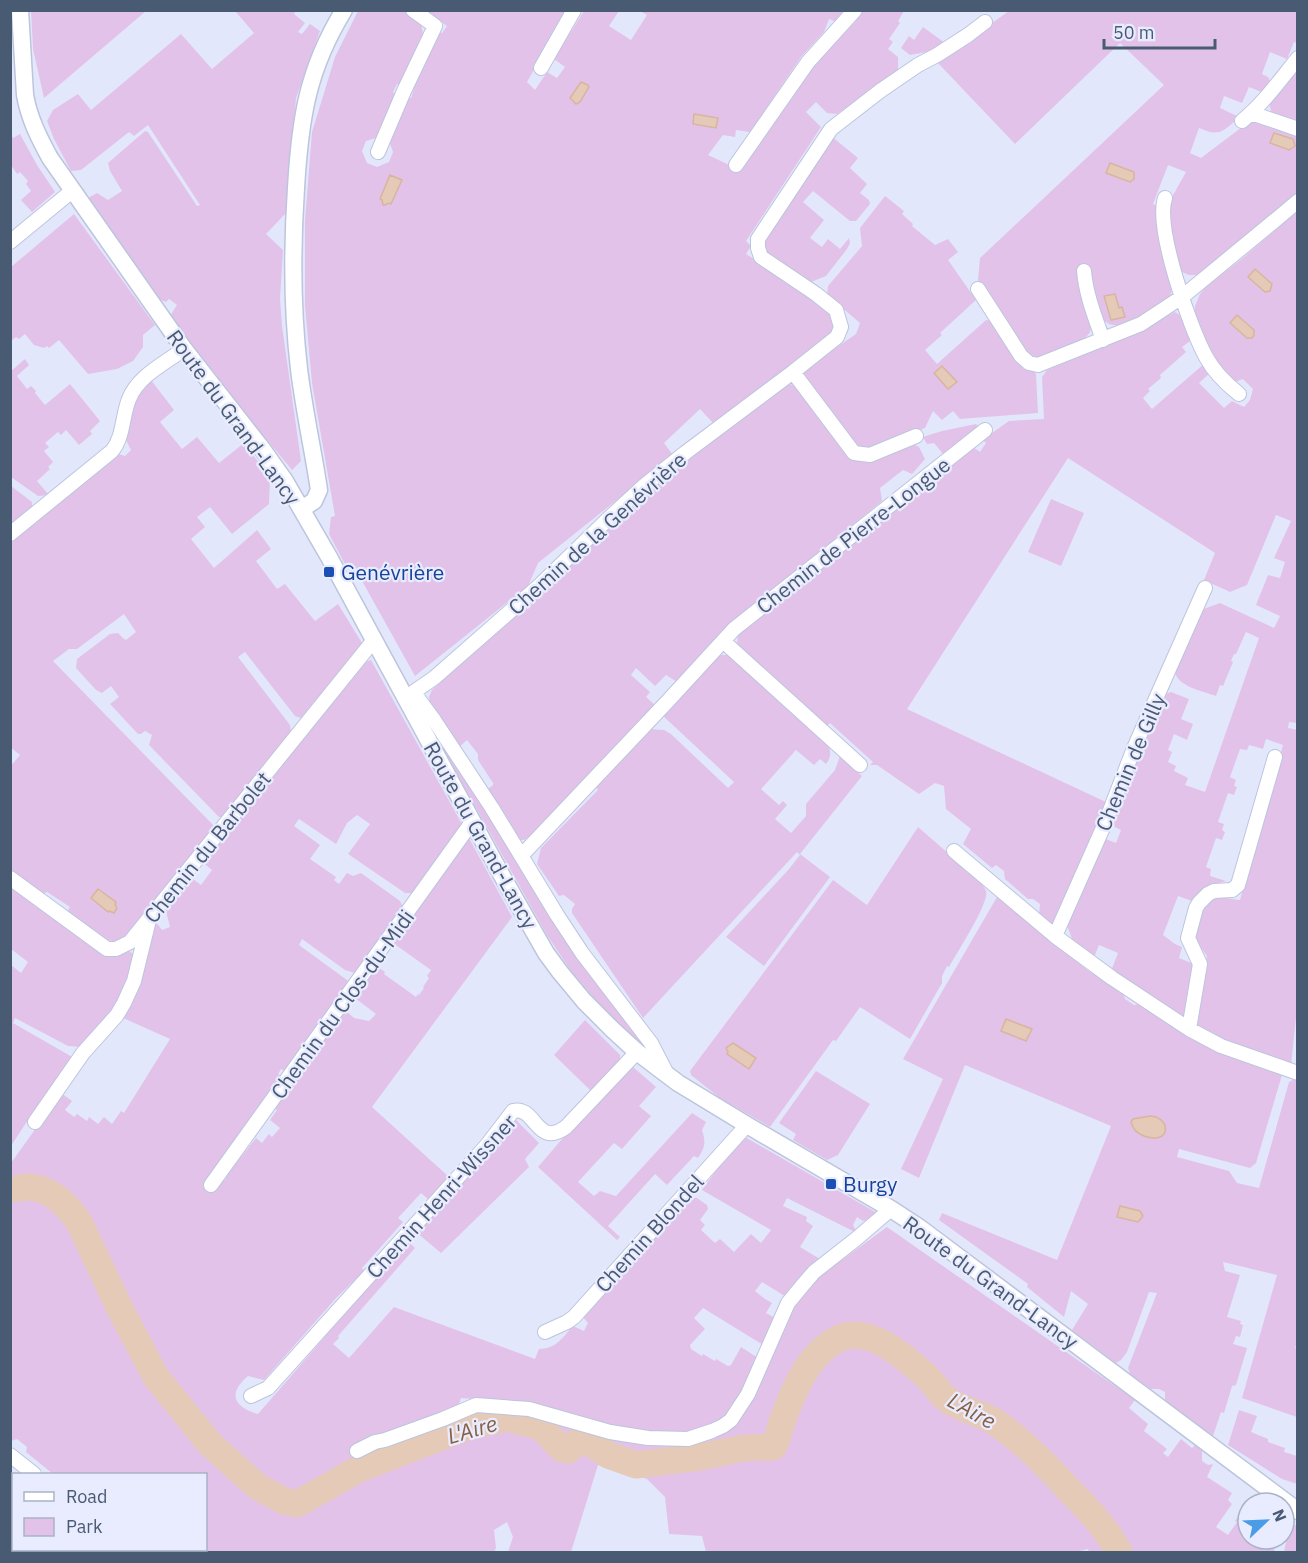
<svg xmlns="http://www.w3.org/2000/svg" width="1308" height="1563" viewBox="0 0 1308 1563" font-family="'IBM Plex Sans',sans-serif">
  <style>
    .green { fill: #e3c2e9 }
    .water { fill: #e5cab8; stroke: #d7b59e; stroke-width: 1.5 }
    .lines { fill: none; stroke-linecap: round; stroke-linejoin: round }
    .stream { stroke: #d7b59e; stroke-width: 4.5 }
    .river { stroke: #e5cab8; stroke-width: 27 }
    .minor-casing { stroke: #bcc5dd; stroke-width: 16 }
    .tertiary-casing { stroke: #bcc5dd; stroke-width: 19 }
    .minor { stroke: #fff; stroke-width: 14 }
    .tertiary { stroke: #fff; stroke-width: 16 }
    .transit-dot { fill: #1a4fb4; stroke: #e9ecff; stroke-width: 2 }
    .labels { text-anchor: middle; dominant-baseline: central; stroke-width: 4.5; stroke-linejoin: round; paint-order: stroke }
    .street-label { font-size: 21px; fill: #495a73; stroke: #e9ecff }
    .transit-label { font-size: 21px; fill: #164399; stroke: #e9ecff; text-anchor: start }
    .water-label { font-size: 22px; font-style: italic; fill: #875f43; stroke: #e9ecff }
  </style>
  <rect width="100%" height="100%" fill="#e3e7fc"/>
  <path class="green" d="M31,11V10L146,11L44,98L33,49Z
    M235,11H296L294,14L305,23L298,32L302,34L310,24L320,31L296,98L286,213L266,234L283,250L280,299L282,326L301,461L292,470L228,393L170,316L177,305L169,299L166,302L161,300L154,293L88,198L97,193L108,200L122,191L110,171L108,163L145,131L148,132L197,206L200,205L148,125L134,136L129,132L81,170L71,171L54,139L47,121L53,110L78,94L91,110L181,34L212,69L254,33Z
    M358,11H404L421,22L423,35L400,85L397,84L393,92L396,97L379,137L366,141L362,151L367,163L377,167L389,162L393,152L389,141L407,99L411,98L414,89L412,87L437,33H442L447,26L426,11H567L527,82L535,90L547,72L557,78L565,67L554,59L584,11H619L609,26L631,40L647,15L640,11H845L837,22L829,19L824,32L801,57L750,132L736,130L735,137L723,135L708,155L740,170L813,65L855,22L862,11H904L898,21L900,23L889,39L893,42L888,49L898,57V70L837,114L827,113L816,102L806,112L821,127L746,241L751,246L746,254L810,294L832,314L836,329L790,367L713,423L700,409L664,443L673,455L538,563L528,586L415,676L352,563L346,566L329,534L331,517L335,516L312,383L305,306V220L312,132L335,57Z
    M1009,11H1297L1296,25L1297,26V43L1294,42L1287,59L1270,52L1262,74L1268,77L1271,83L1264,93L1249,87L1242,103L1224,96L1220,108L1237,116L1238,119C1221,132 1220,137 1199,128L1190,153L1201,158L1250,121H1257L1297,135V193L1265,222L1204,271L1197,275H1189L1182,272L1176,262L1167,206L1186,172L1168,165L1153,204L1158,206L1173,287L1170,296C1157,304 1128,327 1113,325C1106,324 1102,319 1098,313L1092,323L1090,332L1084,340L1044,356L1034,357L1025,351L978,280L980,258L1164,85L1120,43L1015,144L937,62Z
    M923,27L945,43L932,51L910,55L901,48L909,36L914,40Z
    M1297,68V124C1284,120 1268,119 1270,102Z
    M11,133L13,138L20,134L37,165L55,192L32,212L21,200L31,191L26,184L28,181L20,172L17,174L11,165Z
    M831,136L858,158L850,168L867,184L860,193L869,200L870,204L856,221H850L813,191L803,202L824,220L810,238L822,247L828,239L840,249L849,238L850,243L847,249L826,276L811,282L767,254L763,245L764,239Z
    M885,196L904,211L902,214L913,224L912,226L935,245L948,239L958,252L948,260L976,300L940,333L942,335L925,350L937,364L986,320L993,321L1015,356V360L1024,369L1033,370L1036,374L1038,413L960,419L953,411L942,420L933,411L925,428L871,448H858L803,377L804,370L856,334L860,323L827,295L828,286L862,246L860,228Z
    M1297,211L1298,723L1289,722L1288,728L1298,730V998L1291,1066L1223,1042L1195,1026L1194,1016L1207,956L1194,938C1199,924 1201,899 1219,898C1226,897 1233,900 1240,900L1283,745L1266,739L1263,749L1249,745L1247,750L1240,749L1230,777L1236,780L1234,786L1237,787L1234,795L1228,793L1218,822L1224,824L1222,830L1225,832L1222,840L1216,838L1206,867L1211,869L1210,876L1226,881C1209,885 1204,887 1192,901L1178,896L1163,935L1175,944L1182,947L1179,958L1196,965L1188,1021L1111,971L1118,953L1099,945L1095,955L1092,958L1073,942L1066,922L1103,838L1116,843L1121,830L1109,824L1166,694L1171,692L1189,699L1181,719L1193,724L1187,740L1174,734L1168,750L1172,752L1168,762L1176,766L1174,771L1188,778L1185,785L1205,792L1259,638L1246,632L1236,654H1234L1231,661L1233,662L1223,686L1220,685L1216,696C1203,691 1178,687 1175,672L1201,610L1220,603L1274,628L1280,616L1256,605L1268,575L1280,578L1285,562L1274,558L1291,521L1276,515L1247,585L1230,592L1204,580L1215,553L1068,458L907,709L1108,803L1054,927L1039,915L1040,904L1033,899H1028L1005,879L1004,871L996,865L992,868L963,844L971,829L946,809L944,786L935,783L919,794L877,765H870L873,762L830,723L827,726L737,645L738,634L973,447L980,452L986,443L982,440L1009,421L1044,419L1042,377L1047,370L1127,337L1175,312C1184,317 1192,330 1190,341L1182,347L1186,352L1160,375L1161,378L1148,389L1150,391L1143,398L1152,409L1205,363L1211,372L1199,383L1224,408L1232,401L1244,407L1250,400L1253,389L1243,379L1235,382L1228,380L1214,361L1195,319V306L1200,294L1207,286L1243,258Z
    M74,214L155,325L143,335V347L133,361L117,369L88,374L59,340L49,348L47,346L44,348L34,345L25,334L19,339L16,337L11,341V267Z
    M25,359L29,365L17,376L27,389L31,386L36,391L35,393L45,405L70,384L100,421L90,431L92,434L79,445L66,430L61,435L58,432L45,443L49,447L44,451L53,462L48,467L50,469L37,481L49,495L38,496L11,477L10,372Z
    M151,380L174,410L160,422L182,449L197,437L219,463L244,443L270,478L269,504L232,534L210,507L197,517L205,527L191,539L214,568L257,530L271,549L256,561L277,589L285,584L315,621L338,604L362,643L301,718L295,716L245,652L238,657L290,725L291,732L254,776L224,817H219L149,745L152,735L145,731L141,734H138L110,704L119,697L111,686L102,693L96,690L76,668L77,659L110,634L118,633L124,639L126,640L136,632L124,614L77,649H69L53,661L215,827L128,935L116,942L104,939L67,912L70,907L47,892L42,894L11,871L10,767L20,755L10,747L11,541L49,510L115,453L125,456L131,450L126,440C131,415 130,397 151,380Z
    M787,384L795,385L846,454L870,456L911,443L919,447L925,459L912,474L903,470L880,488L882,501L728,626L677,682L666,675L655,686L636,668L631,675L650,692L646,697L655,705L532,834L524,840H520L488,789L493,785V783L478,760V754L467,740L457,749L430,704L429,697L432,690L587,550L631,505Z
    M976,424L979,427L944,455L934,443L927,444L923,437L942,431Z
    M11,486L32,502V507L11,524Z
    M1051,499L1084,513L1061,566L1028,552Z
    M717,655H730L827,743C831,751 832,756 826,764L820,759L814,765L796,750L761,789L779,805L783,801L787,805L775,819L791,833L806,816V804L835,770L840,756L862,776L800,854L830,877L764,966L726,937L789,869L800,855L797,852L643,1018L572,913V909L575,904L564,895L559,896L537,864L541,848L598,790L595,786L648,729L664,730L671,734L728,788L734,782L662,715Z
    M371,660L463,826L418,890L412,893H405L348,854L370,824L357,815L347,823L336,844L299,819L294,826L320,845L310,859L336,877L334,880L339,884L347,873L353,876L361,873L400,901L403,907L358,974L345,970L302,939L299,945L351,983L288,1073L281,1069L278,1074L283,1078L217,1185L226,1179V1176L256,1138L262,1143L269,1134L272,1137L280,1128L270,1120L277,1110L273,1108L342,1011H346L354,1018L369,1021L376,1014L355,998L377,966L385,972L384,974L416,997L418,994L419,995L424,988L423,987L429,978L427,976L431,970L393,943L469,838L512,917L372,1107L449,1177L429,1200L421,1193L398,1218L403,1222L362,1268L364,1271L337,1297L264,1380L248,1376C227,1394 234,1407 258,1414L408,1241L415,1248L338,1336L339,1338L333,1344L349,1358L394,1307L535,1359L539,1349C556,1349 562,1338 573,1326L584,1331L588,1323L582,1316L690,1197L697,1198L707,1205L708,1209L700,1220L705,1225L701,1230L715,1243L720,1239L734,1252L751,1234L761,1243L771,1230L702,1190L721,1164L745,1137L877,1213L870,1219L863,1221L857,1217L853,1225L857,1233L787,1198L783,1206L807,1217L806,1221L813,1226L800,1247L820,1259L788,1298L762,1282L755,1291L765,1299L772,1303L766,1313L777,1319L765,1346L703,1308L694,1318L705,1329L690,1345L691,1349L702,1356L703,1354L715,1361L716,1359L728,1366L731,1365L741,1347L758,1358L745,1388L723,1420L703,1429L675,1433L619,1429L525,1403L461,1398L458,1407L530,1412L634,1439L723,1431L794,1301L816,1279L887,1227L1135,1400L1129,1408L1148,1424L1144,1431L1167,1449L1163,1453L1168,1457L1181,1439L1192,1448L1195,1445L1202,1451V1461L1208,1465L1213,1464L1207,1477L1232,1493L1228,1500L1232,1504L1216,1527L1228,1535L1237,1522L1235,1521L1244,1508L1248,1511V1539H1276L1274,1552H1089L1088,1549L1076,1552H706L702,1536L669,1534L665,1497L647,1479L598,1465L571,1552H508L513,1537L507,1522L494,1530L496,1548L494,1552H178L163,1550H206V1474H53L26,1452L27,1447L17,1439L11,1441V1163L61,1093L72,1101L65,1110L74,1117L77,1114L87,1121L89,1117L98,1124L104,1117L112,1124L121,1111L124,1113L170,1039L121,1017L134,997L156,922L162,930L170,927L165,907L189,876L201,885L212,870L201,861L363,663Z
    M427,720L641,1037L643,1046L603,1009L571,971L547,935Z
    M918,827L949,854V856C959,864 982,879 986,891C990,902 956,954 949,967L947,966L942,976V983L910,1039L860,1007L836,1041L833,1040L770,1127L720,1098L691,1075L690,1071L833,880L867,905Z
    M10,887L104,954L129,951L136,956L126,991L114,1010L83,1047L68,1046L15,1018L13,1023L74,1058L42,1105L26,1123L11,1146V965L21,973L28,962L11,949Z
    M997,897L1087,970L1123,992L1125,999L1134,1005L1140,1004L1215,1049L1282,1075L1256,1163L1250,1168L1179,1149L1177,1157L1229,1171L1237,1183L1259,1188L1289,1082L1294,1079L1297,1080L1298,1341L1295,1348L1298,1349L1297,1417L1242,1398L1277,1275L1223,1262L1225,1271L1240,1275L1227,1317L1241,1321L1240,1324L1243,1325L1240,1337L1236,1336L1233,1344L1247,1348L1236,1385L1232,1386L1224,1413L1221,1412L1213,1436L1165,1401V1392L1159,1389H1151L1130,1374L1128,1368L1157,1293L1149,1292L1127,1352L1121,1360L1116,1363L1072,1330L1088,1304L1071,1291L1064,1317L1027,1287L1028,1284L939,1220L942,1213L1057,1260L1111,1126L965,1065L919,1178L901,1169L943,1079L903,1059Z
    M585,1020L620,1055V1064L591,1091L554,1055Z
    M632,1066L656,1087L639,1106L651,1116L622,1149L614,1143L578,1182L594,1196L600,1191L616,1196L692,1113L706,1122L702,1130C706,1142 705,1148 698,1158L694,1156L667,1185L655,1174L608,1226L620,1237L617,1240L538,1167L569,1131Z
    M816,1071L870,1104L838,1155L827,1160L793,1140L796,1134L779,1123Z
    M515,1119L539,1143L525,1159L529,1167L441,1253L416,1232Z
    M1239,1410L1257,1416L1251,1432L1268,1439V1442L1285,1448L1284,1452L1297,1456V1484L1282,1479L1228,1445Z
    M10,1473L14,1476V1550H32L30,1552H11Z
    M1296,1525L1297,1526V1552H1284L1286,1542L1292,1526Z"/>
  <path class="water" d="M581,82L588,85L589,87L580,102L576,104L570,98Z
    M694,114L718,118L716,128L693,124Z
    M1274,133L1293,139L1295,146L1289,150L1270,143Z
    M1110,163L1134,172V179L1130,182L1106,173Z
    M390,175L402,180L391,204L389,203L385,205H383L382,200L380,199Z
    M1255,269L1272,284L1270,291L1265,292L1248,277Z
    M1115,294L1119,308L1122,307L1125,317L1111,320L1104,296Z
    M1237,315L1254,330V335L1252,338H1247L1230,323Z
    M942,366L957,382L948,389L934,373Z
    M98,889L116,902L115,904L117,908L114,913L109,911L108,912L91,898Z
    M1006,1019L1032,1029L1026,1041L1001,1031Z
    M733,1043L756,1058L749,1069L727,1054L728,1052L726,1048Z
    M1150,1116C1172,1117 1171,1146 1144,1136C1137,1133 1133,1130 1131,1122L1133,1119Z
    M1120,1206L1140,1211L1143,1216L1138,1222L1117,1217Z"/>
  <g class="lines">
    <path class="stream" d="M1117,1552H1118"/>
    <path class="river" d="M10,1189C17,1189 23,1187 30,1187C52,1189 67,1205 79,1222L120,1309L156,1377L210,1444L258,1487L284,1501L297,1504L359,1469L470,1426L507,1418L541,1427L562,1449L568,1450L576,1443L584,1439L608,1455L636,1465L700,1457L744,1448L773,1447C779,1440 778,1431 782,1422C793,1392 806,1357 836,1340C866,1322 905,1357 927,1377C934,1384 940,1394 948,1400C963,1411 983,1413 998,1424C1025,1443 1048,1467 1071,1492C1084,1505 1097,1518 1107,1533C1112,1539 1115,1546 1119,1552"/>
    <g class="minor-casing">
      <path id="minor" d="M541,68L574,10
        M1251,113L1298,129
        M1242,121C1264,103 1280,80 1298,58
        M378,152L404,91L435,26L413,10
        M736,165L808,62L855,10
        M1165,198C1155,228 1190,328 1206,357C1214,372 1225,383 1239,394
        M10,242L72,191
        M1084,271C1086,295 1095,317 1103,340
        M978,289L1021,356L1029,363L1038,365L1141,324L1182,297L1273,222L1298,201
        M793,372L854,453L870,455L916,436
        M10,534L112,451C124,436 122,416 129,399C138,376 165,363 184,349
        M723,641L860,765
        M414,693L434,720L492,808L557,915L582,953L651,1043L667,1074
        M405,698L434,678L540,585L608,519L645,485L685,453L793,372L837,337L841,327L836,310L816,294L761,257L758,248V239L831,129L880,91L918,65L937,55L968,35L985,22
        M954,851L1055,936L1112,978L1189,1029L1221,1046L1298,1073
        M521,856L666,703L734,629L985,430
        M10,878L107,949H116L130,942L374,640
        M1055,936L1106,821L1134,748L1205,588
        M1189,1029L1200,964L1188,938L1196,908L1199,903L1208,894L1214,891L1232,890L1238,885L1275,757
        M35,1122L83,1053L117,1015L124,1003L134,981L148,924
        M211,1185L472,822
        M545,1332L567,1322L574,1317L747,1125
        M251,1396L268,1388L487,1145L513,1111C536,1105 536,1149 566,1127L637,1052
        M357,1451L375,1442L385,1440L443,1419L476,1405L529,1409L610,1432L648,1438L688,1439L712,1431L723,1426L731,1420L748,1394L788,1303L802,1286L814,1272L856,1239L891,1209
        M10,1455L34,1474
        M138,1550L142,1552
        M43,1552L45,1550"/>
    </g>
    <g class="tertiary-casing">
      <path id="tertiary" d="M20,10L25,95C29,118 39,138 50,158L184,349L263,450L285,481L329,557L501,874L546,953L560,972L584,1001L613,1030L637,1052L678,1083L747,1125L891,1209L920,1228L1298,1511
        M302,509L314,501L319,490C313,450 304,410 299,369C292,309 292,248 296,188C300,120 307,70 344,10"/>
    </g>
    <use href="#minor" class="minor"/>
    <use href="#tertiary" class="tertiary"/>
  </g>
  <g class="transit-dot">
    <rect x="323" y="566" width="12" height="12" rx="3"/>
    <rect x="825" y="1178" width="12" height="12" rx="3"/>
  </g>
  <g class="labels">
    <g class="street-label">
      <text transform="translate(234 417) rotate(54)">Route du Grand-Lancy</text>
      <text transform="translate(597 533) rotate(-42)">Chemin de la Genévrière</text>
      <text transform="translate(853 535) rotate(-38)">Chemin de Pierre-Longue</text>
      <text transform="translate(1130 762) rotate(-67)">Chemin de Gilly</text>
      <text transform="translate(481 835) rotate(61)">Route du Grand-Lancy</text>
      <text transform="translate(207 847) rotate(-51)">Chemin du Barbolet</text>
      <text transform="translate(342 1004) rotate(-54)">Chemin du Clos-du-Midi</text>
      <text transform="translate(441 1196) rotate(-48)">Chemin Henri-Wissner</text>
      <text transform="translate(649 1233) rotate(-48)">Chemin Blondel</text>
      <text transform="translate(991 1282) rotate(36)">Route du Grand-Lancy</text>
    </g>
    <g class="transit-label">
      <text x="341" y="572">Genévrière</text>
      <text x="843" y="1184">Burgy</text>
    </g>
    <g class="water-label">
      <text transform="translate(972 1410) rotate(29)">L'Aire</text>
      <text transform="translate(472 1429) rotate(-16)">L'Aire</text>
    </g>
  </g>
  <rect width="1308" height="1563" fill="none" stroke="#495a73" stroke-width="24"/>
  <rect x="12" y="1473" width="195" height="78" fill="#e9ecff" stroke="#a9b2c7" stroke-width="1.5"/>
  <rect x="24" y="1492" width="30" height="9" fill="#ffffff" stroke="#a9b2c7" stroke-width="1.5"/>
  <text x="66" y="1503" font-size="18" fill="#495a73">Road</text>
  <rect x="24" y="1518" width="30" height="18" fill="#e3c2e9" stroke="#a9b2c7" stroke-width="1.5"/>
  <text x="66" y="1533" font-size="18" fill="#495a73">Park</text>
  <g transform="translate(1266 1521) rotate(67)"><circle r="28" fill="#e9ecff" stroke="#a9b2c7" stroke-width="1.5"/>
  <path d="M0-4.5L10 22L0 15L-10 22Z" fill="#499ce5"/>
  <text y="-9" font-size="16" font-weight="bold" text-anchor="middle" fill="#495a73">N</text>
  </g>
  <path d="M1104 39v9h111v-9" fill="none" stroke="#495a73" stroke-width="3"/>
  <text x="1113" y="39" font-size="18" fill="#495a73" stroke="#e9ecff" stroke-width="4.5" paint-order="stroke">50 m</text>
</svg>
